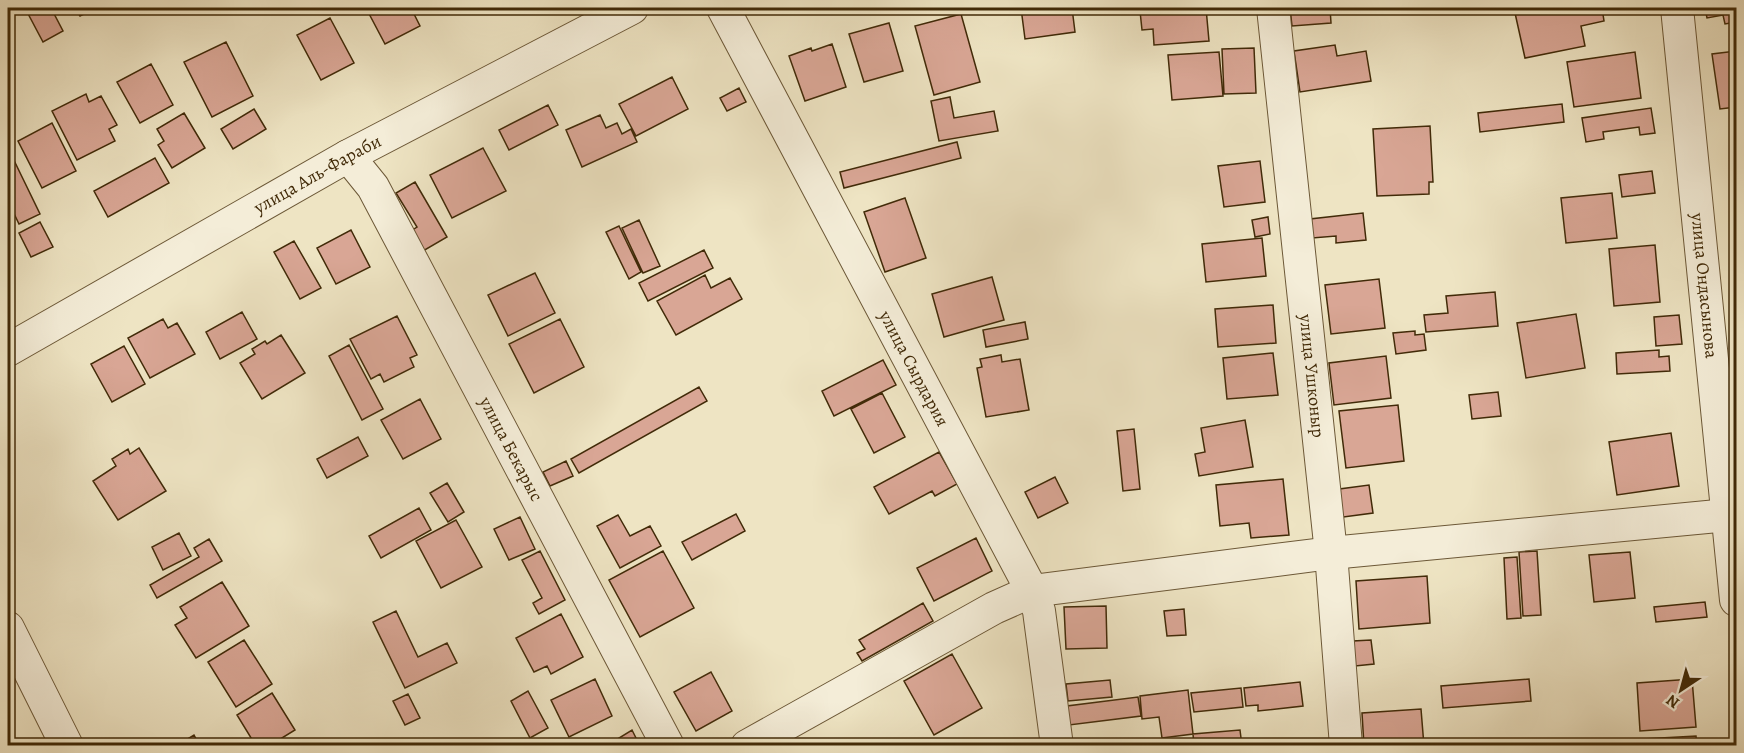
<svg xmlns="http://www.w3.org/2000/svg" width="1744" height="753" viewBox="0 0 1744 753" font-family="Alegreya,serif">
  <style>
    .building { fill: #d9a695; stroke: #412a08; stroke-width: 1.5 }
    .lines { fill: none; stroke-linecap: round; stroke-linejoin: round }
    .minor-casing { stroke: #6c5837; stroke-width: 34 }
    .minor { stroke: #f4edd8; stroke-width: 32 }
    .labels { text-anchor: middle; dominant-baseline: central; stroke-width: 4.5; stroke-linejoin: round; paint-order: stroke }
    .street-label { font-size: 18px; fill: #412a08; stroke: #f4edd8 }
  </style>
  <rect width="100%" height="100%" fill="#eee4c3"/>
  <filter id="stains"><feTurbulence type="fractalNoise" baseFrequency=".00333" numOctaves="4"/><feColorMatrix values="0 0 0 0 .2 0 0 0 0 .09 0 0 0 0 .02 0 0 0 .5 -.17"/></filter>
  <radialGradient id="worn" r=".72"><stop offset=".6" stop-color="#630" stop-opacity="0"/><stop offset="1" stop-color="#630" stop-opacity=".3"/></radialGradient>
  <path class="building" d="M25,8H51L63,31L43,42Z
    M75,8H96L80,16Z
    M321,8H335L324,13Z
    M366,8H411L420,26L385,44Z
    M1021,8H1072L1075,32L1025,39Z
    M1152,8H1206L1209,41L1154,45L1153,29L1142,30L1140,11L1152,10Z
    M1290,8H1330L1331,23L1292,26Z
    M1540,8H1602L1604,21L1581,26L1585,46L1525,58L1515,13Z
    M1705,8H1736V22L1725,24L1723,15L1707,18Z
    M961,14L980,82L934,95L915,26Z
    M330,18L354,63L321,80L297,35Z
    M889,23L903,71L864,82L849,34Z
    M226,42L253,96L212,117L184,62Z
    M832,44L846,87L805,101L789,56L811,48L812,51Z
    M1335,45L1337,56L1366,51L1371,81L1300,92L1294,51Z
    M1254,48L1256,93L1224,94L1222,49Z
    M1736,51V107L1720,109L1712,54Z
    M1219,52L1223,96L1172,100L1168,55Z
    M1635,52L1641,98L1574,107L1567,62Z
    M151,64L173,105L140,123L117,82Z
    M672,77L688,109L636,136L619,104Z
    M739,88L746,102L727,111L720,98Z
    M86,94L89,102L101,96L117,125L109,129L115,141L77,160L52,111Z
    M950,97L954,118L994,111L998,131L939,141L931,101Z
    M1562,104L1564,122L1480,132L1478,113Z
    M548,105L558,125L509,150L499,130Z
    M1651,108L1655,133L1640,135L1639,127L1603,132L1604,139L1586,142L1582,118Z
    M254,109L266,129L233,149L221,129Z
    M184,113L205,148L172,168L158,145L164,141L157,129Z
    M600,115L606,128L617,123L622,134L631,129L637,142L582,167L566,130Z
    M52,123L76,171L42,188L18,141Z
    M1430,126L1433,182H1429V194L1377,196L1373,129Z
    M957,142L961,158L844,188L840,172Z
    M8,148L40,214L19,224L8,201Z
    M483,148L506,191L452,218L430,175Z
    M155,158L169,183L108,217L94,191Z
    M1260,161L1265,202L1224,207L1218,166Z
    M1652,171L1655,193L1622,197L1619,175Z
    M415,182L447,237L423,251L411,231L417,227L396,193Z
    M1733,187H1736V217Z
    M1612,193L1617,238L1566,243L1561,198Z
    M905,198L926,258L885,272L864,212Z
    M1363,213L1366,240L1336,243V236L1312,238L1310,219Z
    M1268,217L1270,234L1255,237L1252,220Z
    M639,220L660,266L643,273L622,228Z
    M40,222L53,247L31,257L19,233Z
    M619,226L641,272L629,279L606,232Z
    M351,230L370,267L336,284L317,248Z
    M1262,238L1266,276L1206,282L1202,244Z
    M294,241L321,288L300,299L274,252Z
    M8,242L13,253L8,256Z
    M1655,245L1660,302L1614,306L1609,249Z
    M704,250L713,268L648,301L639,283Z
    M535,273L555,313L508,336L488,295Z
    M705,275L711,288L730,278L742,299L676,335L657,301Z
    M992,277L1004,320L944,337L932,294Z
    M1379,279L1385,328L1331,334L1325,285Z
    M1495,292L1498,326L1426,332L1424,315L1448,313L1446,296Z
    M1273,305L1276,343L1218,347L1215,309Z
    M242,312L257,339L220,359L206,332Z
    M1576,314L1585,368L1526,378L1517,323Z
    M1679,315L1682,344L1656,346L1654,317Z
    M397,316L417,355L410,358L414,367L384,382L380,374L371,379L350,339Z
    M163,319L168,328L177,323L195,354L150,378L128,338Z
    M560,319L584,367L534,393L509,344Z
    M1025,322L1028,339L986,347L983,330Z
    M1415,331V335L1424,334L1426,350L1396,354L1393,333Z
    M281,335L305,373L262,399L240,363L255,354L252,349L265,341L267,344Z
    M349,345L383,409L362,420L329,356Z
    M124,346L145,384L112,402L91,364Z
    M1659,350V357L1669,356L1670,371L1617,374L1616,353Z
    M1273,353L1278,395L1227,399L1223,358Z
    M1001,355L1002,362L1020,359L1029,410L986,417L977,368L982,367L980,359Z
    M1386,356L1391,398L1334,405L1329,363Z
    M883,360L896,385L834,416L822,391Z
    M699,387L707,401L579,473L571,459Z
    M1498,392L1501,416L1472,419L1469,395Z
    M882,393L905,437L874,453L851,409Z
    M420,399L441,439L403,459L381,420Z
    M1398,405L1404,461L1346,468L1339,411Z
    M1245,420L1253,467L1199,476L1195,454L1205,452L1201,428Z
    M1134,429L1140,489L1123,491L1117,431Z
    M1671,433L1679,486L1617,495L1609,442Z
    M358,437L368,456L327,478L317,459Z
    M139,448L166,491L118,520L93,481L116,466L112,459L128,449L130,454Z
    M939,452L957,484L935,496L932,491L889,514L874,487Z
    M566,461L573,476L550,486L543,472Z
    M1055,477L1068,503L1038,518L1025,492Z
    M1283,479L1289,535L1251,538L1249,523L1220,526L1216,485Z
    M447,483L464,512L448,522L430,493Z
    M1369,485L1373,513L1336,518L1332,490Z
    M419,508L431,530L381,558L369,536Z
    M736,514L745,531L692,560L682,542Z
    M618,515L630,536L650,526L661,546L620,568L597,526Z
    M520,517L535,549L509,560L494,529Z
    M456,520L482,567L441,588L416,541Z
    M179,533L191,556L163,570L152,547Z
    M976,538L992,571L934,601L917,568Z
    M209,539L222,561L157,598L150,585L199,557L194,548Z
    M540,551L565,600L539,614L533,603L542,598L522,560Z
    M663,551L694,608L640,637L609,580Z
    M1537,551L1541,615L1523,616L1519,552Z
    M1630,552L1635,598L1594,602L1589,555Z
    M1517,557L1521,618L1507,619L1504,558Z
    M1427,576L1430,623L1359,629L1356,581Z
    M222,582L249,626L196,658L175,625L187,618L180,607Z
    M1705,602L1707,617L1656,622L1654,607Z
    M923,603L933,621L862,661L857,653L865,649L859,640Z
    M1106,606L1107,648L1066,649L1064,607Z
    M1184,609L1186,635L1167,636L1164,611Z
    M396,611L418,657L447,643L457,663L405,688L373,622Z
    M561,614L583,657L551,674L547,666L534,672L516,638Z
    M244,640L272,684L236,707L208,662Z
    M1371,640L1374,664L1355,666L1353,641Z
    M952,654L982,708L934,735L904,681Z
    M711,672L732,711L696,731L674,692Z
    M595,679L612,716L569,737L551,700Z
    M1529,679L1531,701L1443,708L1441,686Z
    M1692,679L1696,727L1640,731L1637,683Z
    M1110,680L1112,697L1068,701L1066,684Z
    M1300,682L1303,706L1258,711V705L1246,706L1244,688Z
    M1241,688L1243,707L1194,712L1191,693Z
    M1188,690L1193,734L1162,738L1159,717L1142,719L1140,696Z
    M528,691L548,728L530,738L511,701Z
    M272,693L295,730L269,746H256L237,715Z
    M408,694L420,718L405,725L393,701Z
    M1138,697L1141,716L1069,725L1067,706Z
    M1421,709L1424,746H1364L1362,713Z
    M632,730L640,746H606Z
    M1240,730L1242,746H1194L1193,734Z
    M194,735L200,746H176Z
    M1696,736L1697,746H1644L1643,739Z
    M1151,739V746H1102V744Z"/>
  <g class="lines">
    <g class="minor-casing">
      <g id="minor">
        <path id="s1" d="M723,8L1032,591L1039,611L1057,746"/>
        <path id="s2" d="M1273,8L1331,553L1346,746"/>
        <path id="s3" d="M1677,8L1736,600"/>
        <path id="s4" d="M348,156L373,187L668,746"/>
        <path id="s5" d="M8,350L348,156L632,8"/>
        <path d="M8,628L67,746"/>
        <path d="M747,746L994,608L1032,591L1331,553L1728,515"/>
      </g>
    </g>
    <use href="#minor" class="minor"/>
  </g>
  <g class="labels">
    <g class="street-label">
      <text stroke="none"><textPath href="#s5" startOffset="356">улица Аль-Фараби</textPath></text>
      <text stroke="none"><textPath href="#s3" startOffset="279">улица Ондасынова</textPath></text>
      <text stroke="none"><textPath href="#s1" startOffset="408">улица Сырдария</textPath></text>
      <text stroke="none"><textPath href="#s2" startOffset="370">улица Ушконыр</textPath></text>
      <text stroke="none"><textPath href="#s4" startOffset="336">улица Бекарыс</textPath></text>
    </g>
  </g>
  <rect width="1744" height="753" fill="none" stroke="#eee4c3" stroke-width="30"/>
  <rect x="9" y="9" width="1726" height="735" fill="none" stroke="#412a08" stroke-width="3"/>
  <rect x="15" y="15" width="1714" height="723" fill="none" stroke="#412a08" stroke-width="1.5"/>
  <g transform="translate(1681 690) rotate(216)" stroke="#f4edd8" stroke-width="4.5" paint-order="stroke">
  <path d="M0-4.5L10 22L0 15L-10 22Z" fill="#412a08"/>
  <text y="-9" font-size="16" font-weight="bold" text-anchor="middle" fill="#412a08">N</text>
  </g>
  <rect width="100%" height="100%" filter="url(#stains)"/>
  <rect width="100%" height="100%" fill="url(#worn)"/>
</svg>
